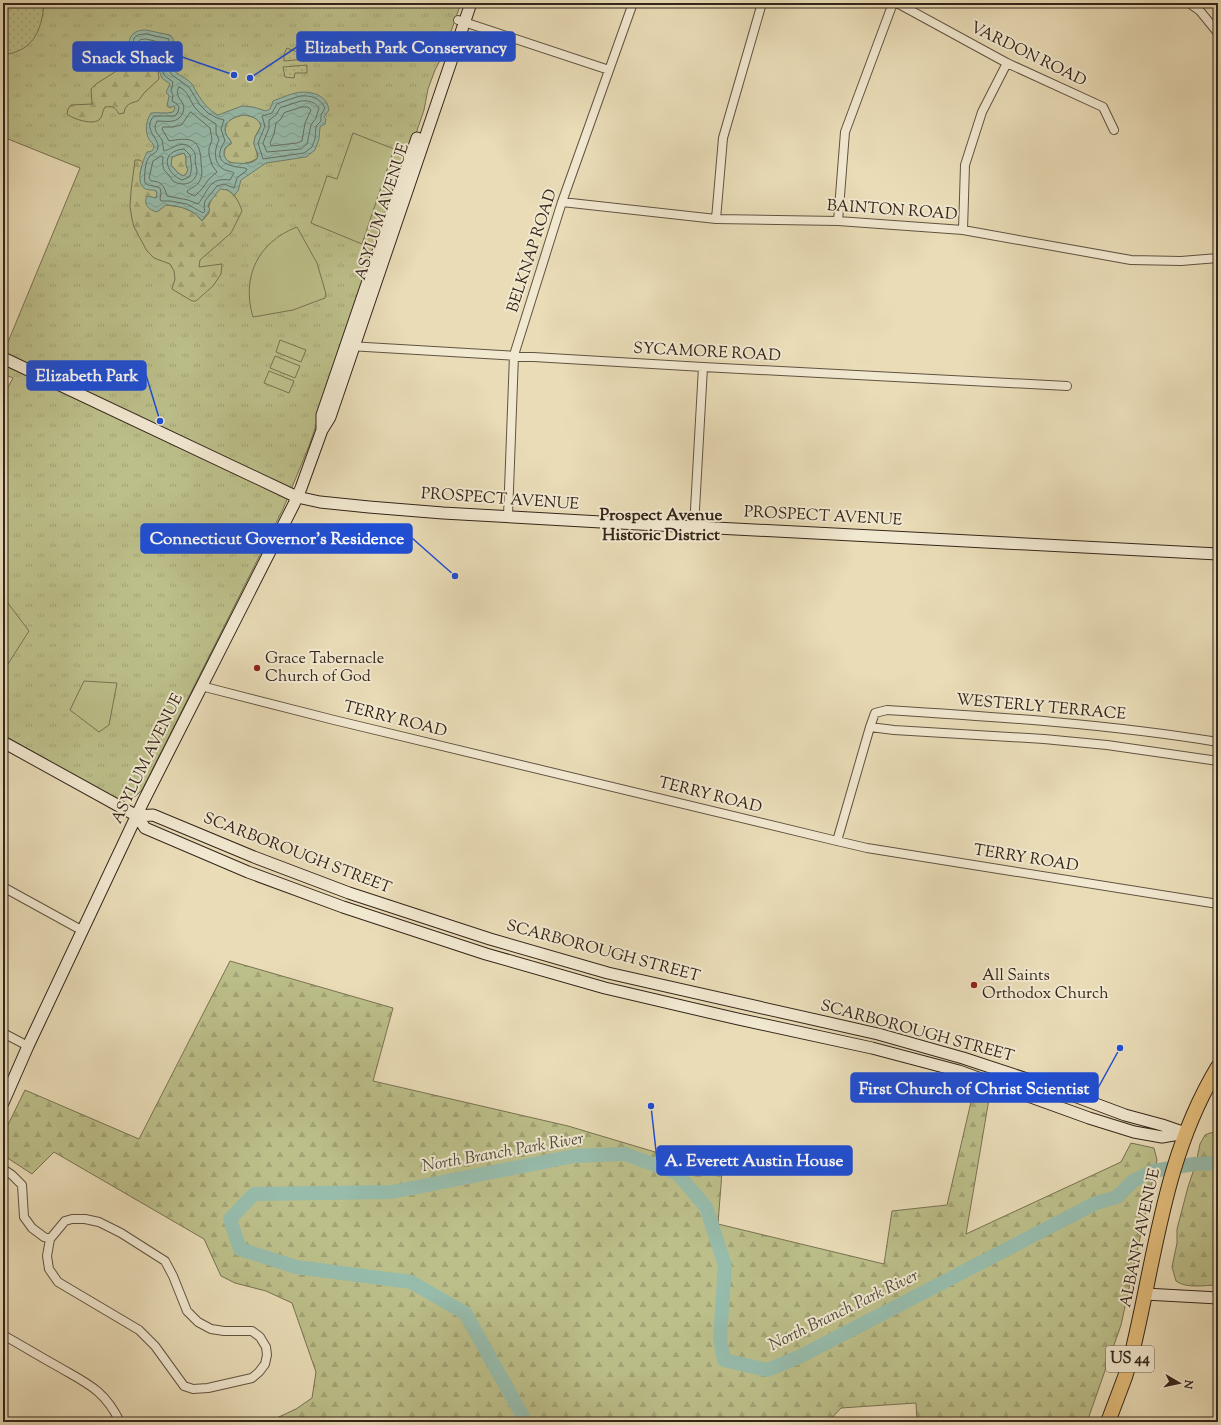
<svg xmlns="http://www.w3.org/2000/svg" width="1221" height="1425" viewBox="0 0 1221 1425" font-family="'Sorts Mill Goudy',serif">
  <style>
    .grass { fill: url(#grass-tufts); stroke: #787252 }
    .forest { fill: url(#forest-firs); stroke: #787252 }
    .garden { fill: url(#garden-dots); stroke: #787252 }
    .pitch { fill: #bcbf8a; stroke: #787252 }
    .water { fill: url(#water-waves); stroke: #6f8072; fill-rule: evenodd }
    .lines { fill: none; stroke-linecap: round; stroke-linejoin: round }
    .shore { stroke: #667063; stroke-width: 1 }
    .river { stroke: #97bcac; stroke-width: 14 }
    .street-casing { stroke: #615341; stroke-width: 10 }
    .secondary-casing { stroke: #34251a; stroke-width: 13 }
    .highway-casing { stroke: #34251a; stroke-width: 16 }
    .street { stroke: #f1e8d0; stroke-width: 8 }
    .secondary { stroke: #f1e8d0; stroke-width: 11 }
    .highway { stroke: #e4be7c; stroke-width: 14 }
    .poi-dot { fill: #8f2418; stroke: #f1e8d0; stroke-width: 1.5 }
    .labels { text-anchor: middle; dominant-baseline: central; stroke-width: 4; stroke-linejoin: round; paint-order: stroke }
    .shield { fill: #f1e8d0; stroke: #6d6051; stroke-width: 1 }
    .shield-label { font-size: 15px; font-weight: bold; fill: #34251a }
    .street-label { font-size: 16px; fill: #34251a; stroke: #f1e8d0 }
    .poi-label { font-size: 16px; fill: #34251a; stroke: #f1e8d0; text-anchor: start }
    .neighbourhood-label { font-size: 17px; font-weight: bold; fill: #34251a; stroke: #f1e8d0 }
    .water-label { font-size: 17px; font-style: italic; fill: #4d4b3e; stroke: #f1e8d0 }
    .leader { fill: none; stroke: #1d4ed8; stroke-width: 1.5 }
    .callout-dot { fill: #1d4ed8; stroke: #f1e8d0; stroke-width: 1.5 }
    .callout { fill: #1d4ed8; stroke: #1d4ed8; stroke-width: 1.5 }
    .callout-label { font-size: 17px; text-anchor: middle; font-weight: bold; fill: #fff }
  </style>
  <defs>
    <pattern id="grass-tufts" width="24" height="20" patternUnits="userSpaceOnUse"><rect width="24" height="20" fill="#bcbf8a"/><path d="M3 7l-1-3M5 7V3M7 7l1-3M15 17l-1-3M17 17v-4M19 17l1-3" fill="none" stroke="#a2a476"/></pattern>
    <pattern id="forest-firs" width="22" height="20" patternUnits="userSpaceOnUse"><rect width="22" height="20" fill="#bcbf8a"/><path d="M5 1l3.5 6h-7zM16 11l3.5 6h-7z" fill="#a2a476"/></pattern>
    <pattern id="garden-dots" width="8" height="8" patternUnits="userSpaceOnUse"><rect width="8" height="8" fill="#bcbf8a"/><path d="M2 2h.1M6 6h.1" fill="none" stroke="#a2a476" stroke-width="1.8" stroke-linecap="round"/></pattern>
    <pattern id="water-waves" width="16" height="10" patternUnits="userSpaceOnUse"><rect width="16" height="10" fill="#97bcac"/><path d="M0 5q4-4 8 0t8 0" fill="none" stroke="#83a193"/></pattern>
  </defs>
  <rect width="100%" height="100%" fill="#e9dcb7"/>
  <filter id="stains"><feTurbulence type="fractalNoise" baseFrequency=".005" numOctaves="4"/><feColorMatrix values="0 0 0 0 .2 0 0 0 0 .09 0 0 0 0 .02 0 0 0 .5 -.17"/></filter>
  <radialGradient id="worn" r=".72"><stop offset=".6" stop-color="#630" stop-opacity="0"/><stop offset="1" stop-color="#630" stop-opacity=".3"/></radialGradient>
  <path class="grass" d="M3,3H461L442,57L435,70L428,89L424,110L309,446L283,509L142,790C134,799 126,802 115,798L3,735V396L13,378L3,374V354L80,168L3,137Z"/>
  <path class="forest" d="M152,62C158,65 158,73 159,79L145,92L138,101C131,103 125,104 124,113L119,114C115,107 113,106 105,107C102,111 103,116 100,119C94,126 73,119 67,114L68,109L71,105L92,104L91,89L96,84L118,70H125Z
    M244,115C251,116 259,118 261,126L255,137L254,143L258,157C252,164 236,166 228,161C221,157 224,146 231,144V142C230,139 227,137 226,134C221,122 235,116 244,115Z
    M184,153L186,157V165L188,170L186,174L183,176L178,173L171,165L172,157Z
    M135,160H140L143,163L140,174L154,190L156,191L157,193L156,198H149L159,211L162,207L166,205L181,207L195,213L202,221L209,213C207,204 214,194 221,188C233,190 239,201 242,211L231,233L200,260L199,267L222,264L221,274L213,286L196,301H192L172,289L175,279L174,271L170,264L154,258L147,251L134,227L132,219L130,207L131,191Z
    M230,961L393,1008L373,1081L568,1126L722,1172L718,1224L884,1264L892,1211L947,1205L974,1089L989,1099L966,1234L1121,1162L1131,1143L1154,1148L1157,1160L1121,1325L1087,1422H917L916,1403L841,1408L828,1422H268L296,1409L312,1398L316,1372L292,1303L266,1291L235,1283L221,1276L204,1239L54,1152L32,1174L3,1155V1135L25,1090L139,1139Z
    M1218,1132V1285C1205,1285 1187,1289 1176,1281L1172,1267L1177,1243V1229L1188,1187L1196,1163L1200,1144L1205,1135L1210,1133Z"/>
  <path class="garden" d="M3,3H43L44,5C41,32 33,51 3,55Z
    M287,48L305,55L306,59L284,61V54Z
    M307,65V73H295L294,78L285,77L283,67Z"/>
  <path class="pitch" d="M353,133L394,149L362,244L311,223L327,176L337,179Z
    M297,227L317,263L326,294L325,298L293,310L253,317C241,277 258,242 297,227Z
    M280,340L306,350L301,362L276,352Z
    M275,356L300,366L295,378L270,368Z
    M269,371L294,381L289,393L264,383Z
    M7,602L29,631L8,664L3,661V605Z
    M84,681L117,683L109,725L99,732L70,710Z"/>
  <path class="water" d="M146,30L170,35C179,42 167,54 170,64C174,75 185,76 192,84C194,87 195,90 197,93C202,101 208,110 218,115L242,106L253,107L266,111L270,109L273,101C289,95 302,88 318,95C324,98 328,103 329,110L324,117L326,119L325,124L320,127L319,139L315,150L306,157L266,163L241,180L238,191L234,195L228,190L220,189L209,203L208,207L210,209L202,221C194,209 180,206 166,205L157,212C149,210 143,205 147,196L156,198L157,193L156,191C153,189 148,191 144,188C135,182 143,160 147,152L152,151L154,148L153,144C144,136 145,122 151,113C159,112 166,114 173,112L175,108L174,106L170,108L167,106L169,96L166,92L170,84L162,78L156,63L152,61C149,62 146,64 143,64C133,64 125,42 132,35C135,31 141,30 146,30ZM244,115C251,116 259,118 261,126C259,132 254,136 254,143C254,148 257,150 258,155C258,164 244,164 237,163C233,163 229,163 226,159C222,153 224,146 231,144V142C230,139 227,137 226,134C221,122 235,116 244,115ZM184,153L186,157V165L188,170L186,174L183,176L178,173L171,165L172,157Z"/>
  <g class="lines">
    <path class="shore" d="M146,34L169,39V42L165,58L167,67L172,75L189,87L200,105L208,113L217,118L224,120L221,129L225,141C211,162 227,166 245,168L247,169L246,171L237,178L234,188L224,184L217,186L205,201L204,207L205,211L203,213L187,204L170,201H161L160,199L161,193L160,188C155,185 149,187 145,183C144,177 145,160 150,156C154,153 157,153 158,147C159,138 142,129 154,116H175L178,112L179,107L177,104L172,101L173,95L171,91L173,82L164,75L159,60L152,57L141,59C135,54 132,45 134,38L138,35Z
      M146,39L163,43L160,53L151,52L142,53L138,42L140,40Z
      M179,87C188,90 190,102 196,109C202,115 209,120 216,124V133L219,140C214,150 213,164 225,170C228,171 231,171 234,173L230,180C209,177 209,190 198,204L188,200L167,196C164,186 162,181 151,181L149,178L153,161L161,156L163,157C163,160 162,163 163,166C163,170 166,172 168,174C170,176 171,179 173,181C183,187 195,184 197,172C197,168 195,164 195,160C196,155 195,152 191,148C183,139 172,149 164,151C163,148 163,144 162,140C158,133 152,131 157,121C163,121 168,122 173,121C180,120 186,111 183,104C182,101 179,99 178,96C177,93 177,90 179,87Z
      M300,96C311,95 320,98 325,108L321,115V121L316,126L315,139L312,147L304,153L263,159L258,143L265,126L262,116L272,113L277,104Z
      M301,101C308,100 315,102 319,108L316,118L311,125L307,144L301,149L267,152L263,143L269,128V120L276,115L280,108Z
      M302,107H308L311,110L305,123L302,141L297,143L271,146L270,143L274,134L276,123L281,119L284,113Z
      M191,112L210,128L212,140L209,148V155L212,165L217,172L209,179L201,190L195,196L188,193L187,191C190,188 196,187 199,182C204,174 201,169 201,161C200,136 187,138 169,141L162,129L163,127H173L181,125Z
      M184,149L190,155C191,163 193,170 189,177L182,180C165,173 159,151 184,149Z"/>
    <path class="river" d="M526,1422L465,1313L411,1282L296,1267L240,1249L230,1219L254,1194L392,1192L574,1156L625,1154L677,1173L706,1207L725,1265L720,1339L724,1360L767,1370L799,1357L1096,1203L1117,1197L1133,1181L1153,1171L1194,1164L1218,1163"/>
    <g class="street-casing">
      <path id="street" d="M897,3L1007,63L1103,107L1114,130
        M1189,3L1200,11L1218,33
        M458,20L609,70
        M562,202L716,219L838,221L963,230L1131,260L1181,261L1218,258
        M716,219L723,138L762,3
        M838,221L845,132L893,3
        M963,230L965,165L982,112L1007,63
        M349,346L703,367L1067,386
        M508,516L514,355L562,202L633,3
        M694,527L703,367
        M201,686L334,720L837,841L867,848L1218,904
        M870,727L894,730L1044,739L1107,745L1218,761
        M837,841L870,727L875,713L887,710C998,717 1108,724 1218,742
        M3,887L83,931
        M3,1033L28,1046
        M3,1169L12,1175L22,1185L24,1217L32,1228L44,1237L50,1239
        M72,1219H85L99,1222L121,1233L165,1261L173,1276L187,1311L198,1322L211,1329L224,1331H252L260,1337L266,1347L267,1355L265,1364L259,1372L252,1378L208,1388L193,1389L184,1386L155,1346L139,1330L58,1282L49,1269L47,1256L50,1239L65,1221Z
        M3,1335C21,1345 39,1356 57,1366C86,1383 104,1389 120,1422"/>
    </g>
    <g class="secondary-casing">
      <path id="secondary" d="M3,358L297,497L320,502L369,507L443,513L601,522L1218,554
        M322,429V415L417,138
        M3,742L137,816L145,828L248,872L343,907L486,954L605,988L738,1019L872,1048L959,1071L1089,1118L1134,1132L1162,1137L1185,1133
        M137,816L153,815L254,857L349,893L490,939L608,973L878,1034L963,1058L1045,1085L1125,1115L1162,1125L1185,1133
        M3,1103L28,1046L143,802L294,504L301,488L322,430L330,417L471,3
        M1145,1294L1218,1298"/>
    </g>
    <g class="highway-casing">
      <path id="highway" d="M1108,1422L1125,1377L1132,1353C1156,1254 1164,1156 1218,1067"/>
    </g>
    <use href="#street" class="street"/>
    <use href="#secondary" class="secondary"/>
    <use href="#highway" class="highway"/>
  </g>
  <g class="poi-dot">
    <circle cx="257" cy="668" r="4"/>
    <circle cx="974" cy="985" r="4"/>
  </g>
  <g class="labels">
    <rect class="shield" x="1106" y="1346" width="48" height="26" rx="3"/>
    <g class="shield-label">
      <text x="1130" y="1359">US 44</text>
    </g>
    <g class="street-label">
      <text transform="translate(1028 55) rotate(26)">VARDON ROAD</text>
      <text transform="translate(892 211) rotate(4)">BAINTON ROAD</text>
      <text transform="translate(383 212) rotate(-72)">ASYLUM AVENUE</text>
      <text transform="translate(533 251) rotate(-72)">BELKNAP ROAD</text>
      <text transform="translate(707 353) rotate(3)">SYCAMORE ROAD</text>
      <text transform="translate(500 500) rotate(4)">PROSPECT AVENUE</text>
      <text transform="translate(823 517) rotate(3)">PROSPECT AVENUE</text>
      <text transform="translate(1041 708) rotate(5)">WESTERLY TERRACE</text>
      <text transform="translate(395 720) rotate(14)">TERRY ROAD</text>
      <text transform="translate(148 759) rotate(-64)">ASYLUM AVENUE</text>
      <text transform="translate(710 796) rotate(14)">TERRY ROAD</text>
      <text transform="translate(297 854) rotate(21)">SCARBOROUGH STREET</text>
      <text transform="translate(1026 859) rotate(9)">TERRY ROAD</text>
      <text transform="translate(603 952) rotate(15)">SCARBOROUGH STREET</text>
      <text transform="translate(917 1032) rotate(15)">SCARBOROUGH STREET</text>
      <text transform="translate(1141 1238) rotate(-78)">ALBANY AVENUE</text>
    </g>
    <g class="poi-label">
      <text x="265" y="659">Grace Tabernacle<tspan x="265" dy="18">Church of God</tspan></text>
      <text x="982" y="976">All Saints<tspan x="982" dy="18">Orthodox Church</tspan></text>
    </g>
    <g class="neighbourhood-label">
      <text x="661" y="516">Prospect Avenue<tspan x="661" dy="20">Historic District</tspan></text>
    </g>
    <g class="water-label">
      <text transform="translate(503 1153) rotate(-10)">North Branch Park River</text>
      <text transform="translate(844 1311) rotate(-26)">North Branch Park River</text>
    </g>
  </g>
  <path class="leader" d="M250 78L297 47M234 75L182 57M160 421L146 375M455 576L412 538M1120 1048L1098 1088M651 1106L657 1160"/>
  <g class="callout-dot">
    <circle cx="250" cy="78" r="4"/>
    <circle cx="234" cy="75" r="4"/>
    <circle cx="160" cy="421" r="4"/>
    <circle cx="455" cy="576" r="4"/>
    <circle cx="1120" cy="1048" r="4"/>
    <circle cx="651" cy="1106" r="4"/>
  </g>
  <g class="callout">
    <rect x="297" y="32" width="218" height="29" rx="4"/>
    <rect x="73" y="42" width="109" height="29" rx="4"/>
    <rect x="27" y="361" width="119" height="29" rx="4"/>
    <rect x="141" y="524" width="271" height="29" rx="4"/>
    <rect x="851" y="1073" width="247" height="29" rx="4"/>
    <rect x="657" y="1146" width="195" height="29" rx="4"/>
  </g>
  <g class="callout-label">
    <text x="406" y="53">Elizabeth Park Conservancy</text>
    <text x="128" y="63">Snack Shack</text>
    <text x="87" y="381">Elizabeth Park</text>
    <text x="277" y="544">Connecticut Governor's Residence</text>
    <text x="974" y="1094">First Church of Christ Scientist</text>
    <text x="754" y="1166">A. Everett Austin House</text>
  </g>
  <rect width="1221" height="1425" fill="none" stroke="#e9dcb7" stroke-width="16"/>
  <rect x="4" y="4" width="1213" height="1417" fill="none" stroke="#34251a" stroke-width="2"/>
  <rect x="8" y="8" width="1205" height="1409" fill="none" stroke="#34251a"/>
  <g transform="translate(1179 1383) rotate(99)" stroke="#f1e8d0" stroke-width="3" paint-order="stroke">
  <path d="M0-3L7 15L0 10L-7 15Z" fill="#34251a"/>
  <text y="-6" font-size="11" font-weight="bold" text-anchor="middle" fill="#34251a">N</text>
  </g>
  <rect width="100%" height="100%" filter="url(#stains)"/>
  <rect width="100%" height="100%" fill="url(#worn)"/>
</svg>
